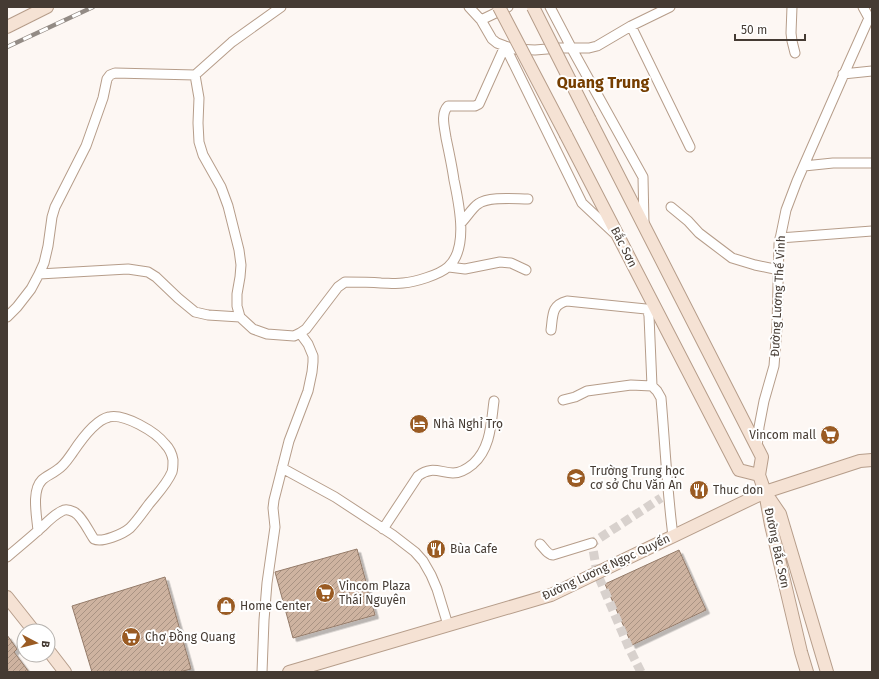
<svg xmlns="http://www.w3.org/2000/svg" width="879" height="679" viewBox="0 0 879 679" font-family="'Fira Sans',sans-serif">
  <style>
    .building { fill: url(#building-hatch); stroke: #947b69; filter: url(#shadow) }
    .lines { fill: none; stroke-linecap: round; stroke-linejoin: round }
    .street-tunnel { stroke: #d8d1cd; stroke-width: 9; stroke-dasharray: 9 4.5; stroke-linecap: butt }
    .street-casing { stroke: #b69d8a; stroke-width: 11 }
    .secondary-casing { stroke: #b69d8a; stroke-width: 14 }
    .street { stroke: #fff; stroke-width: 9 }
    .secondary { stroke: #f5e2d4; stroke-width: 12 }
    .rail-casing { stroke: #938b85; stroke-width: 4.5 }
    .rail { stroke: #fff; stroke-width: 3; stroke-dasharray: 9; stroke-linecap: butt }
    .secondary-bridge-casing { stroke: #b69d8a; stroke-width: 14; stroke-linecap: butt }
    .secondary-bridge { stroke: #f5e2d4; stroke-width: 12 }
    .labels { text-anchor: middle; dominant-baseline: central; stroke-width: 4; stroke-linejoin: round; paint-order: stroke }
    .street-label { font-size: 12px; fill: #453b33; stroke: #fff }
    .poi-label { font-size: 12px; fill: #453b33; stroke: #fff; text-anchor: start }
    .district-label { font-size: 16px; font-weight: bold; fill: #753e01; stroke: #fff }
  </style>
  <defs>
    <pattern id="building-hatch" width="6" height="6" patternUnits="userSpaceOnUse"><rect width="6" height="6" fill="#ceb3a0"/><path d="M-1 1l2-2M0 6l6-6M5 7l2-2" fill="none" stroke="#a99383"/></pattern>
    <filter id="shadow"><feDropShadow dx="3.5" dy="3.5" stdDeviation="0" flood-color="#0004"/></filter>
  </defs>
  <rect width="100%" height="100%" fill="#fdf7f3"/>
  <path class="building" d="M357,549L375,615L293,638L275,572Z
    M679,550L706,610L632,645L605,584Z
    M165,577L191,669L179,672H92L72,606Z
    M7,635L17,649L14,652L29,672H9L7,669Z"/>
  <g class="lines">
    <path class="street-tunnel" d="M641,672L629,648L597,573L592,543L661,498"/>
    <g class="street-casing">
      <path id="street" d="M469,7L481,20L492,39L497,43L505,46L515,49L535,50L559,48H589L597,46L631,26L670,7
        M550,7L572,49L643,177L644,224
        M792,7L791,33L792,41L795,53
        M863,7L869,18
        M481,20L508,7
        M631,26L690,147
        M505,46L582,203L614,233
        M843,74L872,71
        M195,75L199,98L198,123L199,142L203,155L221,187L228,206L239,250L241,265L240,277L237,294V306L240,317L253,329L267,334L294,336L300,333L306,329L338,287L345,282C357,282 369,282 381,283C388,283 396,284 403,283C415,282 439,275 448,267C469,249 459,204 454,180C452,166 449,152 446,138C445,129 440,114 448,106H475L479,104L505,46
        M804,166L833,163H872
        M671,207L688,221L699,233L732,258L755,265L779,270
        M461,223C466,218 473,207 478,204C489,196 515,199 528,199
        M780,238L872,231
        M449,267L465,269L500,262L511,263L526,270
        M39,274L128,269L148,272L156,277L178,298L195,312L208,315L240,317
        M7,317L17,307L31,289L39,274L44,263L48,246L52,217L55,207L86,146L103,98L107,79L110,75L115,73L195,75L232,42L281,7
        M551,330C553,316 551,305 567,301L646,309L648,311L649,316L652,386
        M563,400L575,397L587,391L631,385L652,386L657,391L661,398C665,444 667,490 673,536
        M757,448L759,427L764,401L774,366L777,327L779,244L786,210L797,181L848,65L869,18H872
        M282,468L335,497L393,535L415,552L423,561L431,575L437,589L448,625
        M383,529L418,476C431,466 439,472 453,473C461,473 467,469 473,464C491,448 491,423 494,401
        M540,544C544,548 548,555 553,555L592,543
        M7,557C19,547 31,537 42,527C48,521 55,514 62,511C65,509 70,510 74,512C82,516 89,532 94,539C102,543 123,534 130,528C137,521 143,512 149,504C157,494 167,484 172,472C173,469 173,464 173,460C172,454 169,448 165,444C156,432 124,413 109,417C95,420 81,440 73,452C68,459 64,466 57,470C52,474 46,476 42,480C31,491 37,517 38,531
        M262,672L264,620L267,583L275,527L273,508L274,500L289,441L308,391L312,372L313,362V356L308,344L300,333"/>
    </g>
    <g class="secondary-casing">
      <path id="secondary" d="M7,27L47,7
        M590,120L762,457L759,475L765,492L771,525L801,652L807,672
        M566,135L739,470L759,475
        M767,495L780,514L827,672
        M7,597L34,631
        M48,650L65,672
        M289,672L551,595L765,492L860,461L872,460"/>
    </g>
    <use href="#street" class="street"/>
    <use href="#secondary" class="secondary"/>
    <g class="rail-casing">
      <path id="rail" d="M7,47L93,7"/>
    </g>
    <use href="#rail" class="rail"/>
    <g class="secondary-bridge-casing">
      <path id="secondary-bridge" d="M499,7L566,135
        M533,7L590,120"/>
    </g>
    <use href="#secondary-bridge" class="secondary-bridge"/>
  </g>
  <defs>
    <g id="hotel-disc" transform="scale(1)"><circle r="9.5" fill="#9a5b23" stroke="#fff"/><path d="M-6-4.5h1.5V1H6V5H4.5V3h-9V5H-6ZM-4 0a1.8 1.8 0 1 1 3.6 0ZM.5 0V-2.5h3Q6-2.5 6 0Z" fill="#fff"/></g>
    <g id="supermarket-disc" transform="scale(1)"><circle r="9.5" fill="#9a5b23" stroke="#fff"/><path d="M-6-5.5h2.5l.6 2H6L4.5 2H-2.5L-4.4-4H-6ZM-1.5 3.2a1.3 1.3 0 1 0 .1 0ZM3 3.2a1.3 1.3 0 1 0 .1 0Z" fill="#fff"/></g>
    <g id="school-disc" transform="scale(1)"><circle r="9.5" fill="#9a5b23" stroke="#fff"/><path d="M0-5L7-2L0 1L-7-2ZM-4 1L0 2.5L4 1V4Q0 6-4 4Z" fill="#fff"/></g>
    <g id="restaurant-disc" transform="scale(1)"><circle r="9.5" fill="#9a5b23" stroke="#fff"/><path d="M-5-6h1v4h1v-4h1v4h1v-4h1v5L-1.5 .5V6h-2V.5L-5-1ZM5-6V6H3V1.5H1.5Q1.5-4 5-6Z" fill="#fff"/></g>
    <g id="shop-disc" transform="scale(1)"><circle r="9.5" fill="#9a5b23" stroke="#fff"/><path d="M-5-2.5h2.3a2.7 3.5 0 0 1 5.4 0H5L5.5 6h-11ZM-1.5-2.5h3a1.5 2.3 0 0 0-3 0Z" fill="#fff"/></g>
  </defs>
  <g fill-rule="evenodd">
    <use href="#hotel-disc" x="419" y="424"/>
    <use href="#supermarket-disc" x="830" y="435"/>
    <use href="#school-disc" x="576" y="478"/>
    <use href="#restaurant-disc" x="699" y="490"/>
    <use href="#restaurant-disc" x="436" y="549"/>
    <use href="#supermarket-disc" x="325" y="593"/>
    <use href="#shop-disc" x="226" y="606"/>
    <use href="#supermarket-disc" x="131" y="637"/>
  </g>
  <g class="labels">
    <g class="street-label">
      <text transform="translate(624 247) rotate(63)">Bắc Sơn</text>
      <text transform="translate(778 296) rotate(-87)">Đường Lương Thế Vinh</text>
      <text transform="translate(777 548) rotate(78)">Đường Bắc Sơn</text>
      <text transform="translate(606 567) rotate(-25)">Đường Lương Ngọc Quyến</text>
    </g>
    <g class="poi-label">
      <text x="433" y="424">Nhà Nghỉ Trọ</text>
      <text x="816" y="435" text-anchor="end">Vincom mall</text>
      <text x="590" y="471">Trường Trung học<tspan x="590" dy="14">cơ sở Chu Văn An</tspan></text>
      <text x="713" y="490">Thuc don</text>
      <text x="450" y="549">Bùa Cafe</text>
      <text x="339" y="586">Vincom Plaza<tspan x="339" dy="14">Thái Nguyên</tspan></text>
      <text x="240" y="606">Home Center</text>
      <text x="145" y="637">Chợ Đồng Quang</text>
    </g>
    <g class="district-label">
      <text x="603" y="82">Quang Trung</text>
    </g>
  </g>
  <rect width="879" height="679" fill="none" stroke="#453b33" stroke-width="16"/>
  <g transform="translate(36 643) rotate(97)"><circle r="19" fill="#ffffff" stroke="#b5b1ad"/>
  <path d="M0-3L7 15L0 10L-7 15Z" fill="#9a5b23"/>
  <text y="-6" font-size="11" font-weight="bold" text-anchor="middle" fill="#453b33">B</text>
  </g>
  <path d="M735 34v6h70v-6" fill="none" stroke="#453b33" stroke-width="2"/>
  <text x="741" y="34" font-size="12" fill="#453b33" stroke="#ffffff" stroke-width="3" paint-order="stroke">50 m</text>
</svg>
